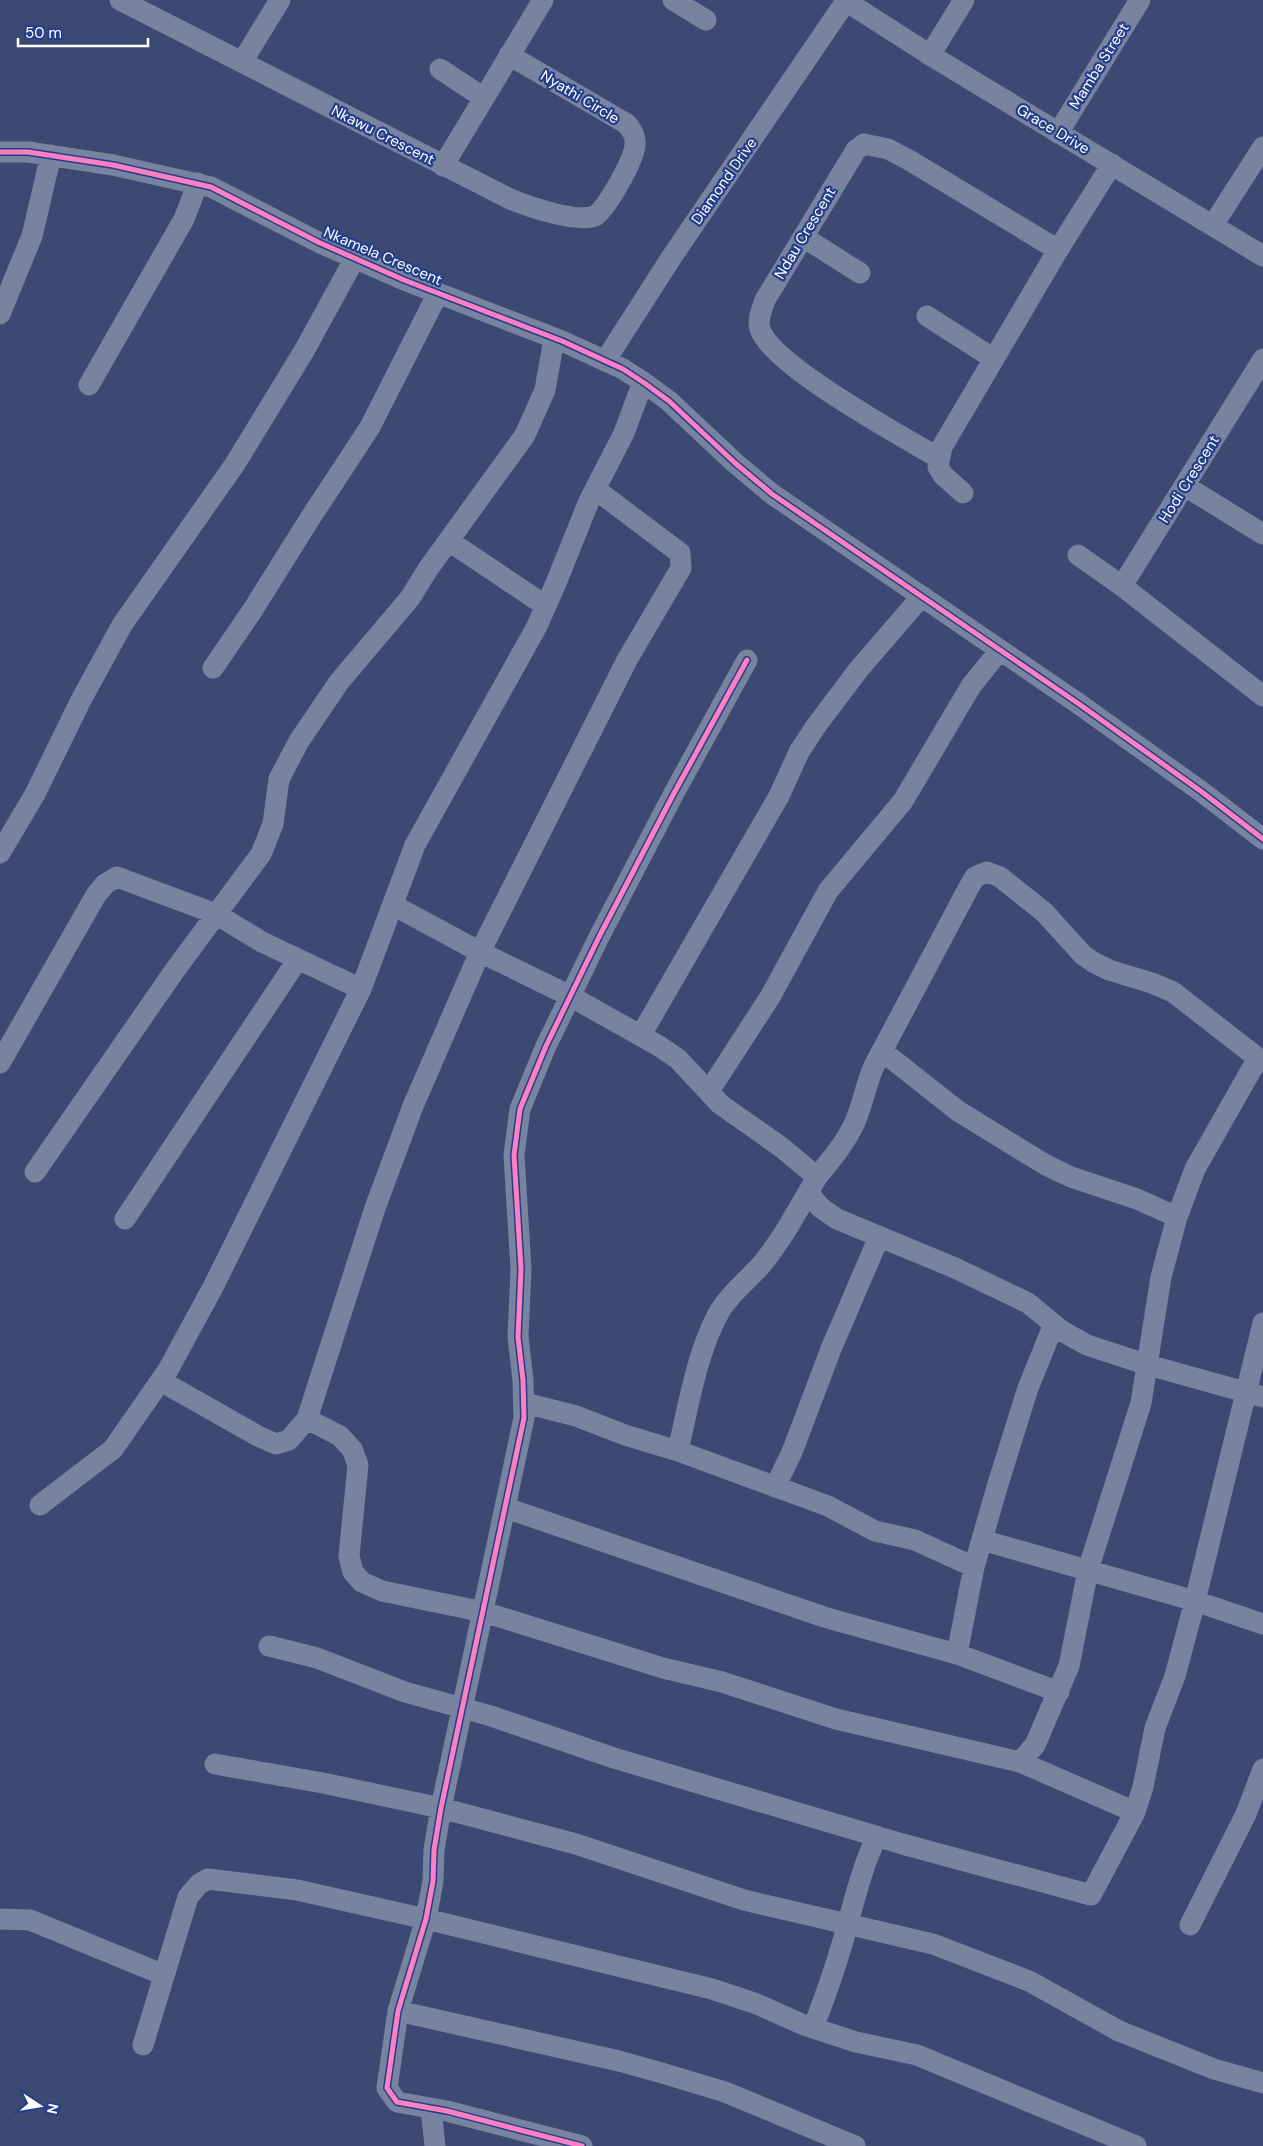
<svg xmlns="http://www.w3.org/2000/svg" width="1263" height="2146" viewBox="0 0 1263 2146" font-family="'DM Sans',sans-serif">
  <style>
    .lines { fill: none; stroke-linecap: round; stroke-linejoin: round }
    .minor { stroke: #7883a0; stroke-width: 21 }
    .cycleway-casing { stroke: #253e8a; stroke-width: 8 }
    .cycleway { stroke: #ff80c0; stroke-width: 5 }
    .labels { text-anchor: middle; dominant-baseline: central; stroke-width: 4.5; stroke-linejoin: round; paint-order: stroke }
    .street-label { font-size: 15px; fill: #fff; stroke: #253e8a }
  </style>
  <rect width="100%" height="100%" fill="#3c4a73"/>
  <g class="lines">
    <path class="minor" d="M120,0L510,199C529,207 577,223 595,216C607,208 634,160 635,145C636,136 632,131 627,124L509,55
      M673,0L706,20
      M844,0L930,55L1263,256
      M930,55L964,0
      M242,62L280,0
      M440,69L484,98
      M1058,133L1140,0
      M0,152H28L113,165L211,187L318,242L404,280L562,341L623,369L643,382L669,401L735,463L772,494L1079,704L1202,792L1263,839
      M443,166L543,0
      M1213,225L1263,147
      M803,237L860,273
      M0,314L32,236L51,155
      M927,316L994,359
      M605,361L671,258L846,1
      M89,385L184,219L198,183
      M939,458C903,437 771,365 760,329C757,320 762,309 765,300L856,150L864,144L888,149L909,160L1058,250
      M1185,486L1263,534
      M963,493L943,475L938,467L942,447L1058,250L1112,164
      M449,541L546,606
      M1078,555L1122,586L1263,696
      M1122,586L1263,359
      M213,668L252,611L309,520L370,427L438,293
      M0,853L35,794L81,700L122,625L235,464L304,351L355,258
      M393,905L480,952L570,996L659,1046L678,1059L720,1104L781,1147L817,1177C800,1206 784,1237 762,1264C749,1279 732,1292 721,1309C698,1347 688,1407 678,1451
      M641,1035L779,796L799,752L816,726L859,669L922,596
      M882,1051L958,1111L1046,1165L1071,1177L1137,1199L1177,1217
      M0,1063L96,895L105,884L117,877L216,914L262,942L361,989
      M709,1091L770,997L828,891L903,801L971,686L1000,650
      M35,1172L175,970L261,854L273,824L279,779L299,741L339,682L410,598L428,569L525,435L545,390L554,339
      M817,1177C831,1160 846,1142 855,1122C863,1103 866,1084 874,1066L969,887L975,877L987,872L1000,877L1044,912L1083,955L1093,962L1109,970L1152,983L1173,992L1263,1062
      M808,1193L821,1208L837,1219L955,1268L1028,1303L1062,1331L1087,1345L1148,1365L1263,1397
      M125,1219L298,959
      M161,1381L258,1436L276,1444L289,1440L307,1419L375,1208L413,1106L480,952L627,660L681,568L680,553L595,489
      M525,1403L576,1416L625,1435L678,1451L828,1506L875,1531L915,1540L974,1567
      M307,1419L340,1436L352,1449L358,1465L349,1556L353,1572L362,1582L382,1591L484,1612L663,1668L722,1682L836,1719L1020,1762L1135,1812
      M775,1487L792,1452L831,1349L879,1237
      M40,1505L113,1449L168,1370L213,1287L361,989L415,845L537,626L556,583L589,501L624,433L643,382
      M506,1508L824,1617L960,1655L1059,1692
      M982,1540L1195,1601L1263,1624
      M269,1646L317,1658L405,1692L491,1716L614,1758L906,1845L1091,1895L1135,1812L1143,1787L1155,1728L1175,1676L1195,1601L1263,1323
      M957,1654L974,1567L998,1484L1028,1388L1054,1324
      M1020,1762L1035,1745L1069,1666L1088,1570L1141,1403L1161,1277L1177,1217L1195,1169L1258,1058
      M215,1764L323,1783L441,1808L576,1844L744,1900L933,1944L1029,1981L1119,2031L1214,2069L1263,2083
      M0,1919L30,1920L164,1975
      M1190,1925L1246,1814L1263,1769
      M398,2011L619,2061L662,2073L725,2092L855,2146
      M813,2028C824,2000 834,1972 842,1944C853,1907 860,1871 877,1836
      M143,2045L188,1897L199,1884L208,1879L297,1890L426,1919L712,1989L757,2004L804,2025L856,2042L917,2055L1136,2146
      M431,2109L435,2146
      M582,2146L447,2111L397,2102L387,2088L398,2011L426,1919L433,1881L434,1850L441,1808L524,1418L523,1380L518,1337L521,1269L514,1155L520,1109L546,1046L599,937L673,795L747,660"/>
    <g class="cycleway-casing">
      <path id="cycleway" d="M0,152H28L113,165L211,187L318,242L404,280L562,341L623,369L643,382L669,401L735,463L772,494L1079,704L1202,792L1263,839
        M582,2146L447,2111L397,2102L387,2088L398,2011L426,1919L433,1881L434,1850L441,1808L524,1418L523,1380L518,1337L521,1269L514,1155L520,1109L546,1046L599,937L673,795L747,660"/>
    </g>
    <use href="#cycleway" class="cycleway"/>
  </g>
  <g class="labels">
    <g class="street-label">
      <text transform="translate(1099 66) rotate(-58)">Mamba Street</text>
      <text transform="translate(580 97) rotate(31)">Nyathi Circle</text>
      <text transform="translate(1053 129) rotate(31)">Grace Drive</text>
      <text transform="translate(383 135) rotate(27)">Nkawu Crescent</text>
      <text transform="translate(724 181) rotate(-55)">Diamond Drive</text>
      <text transform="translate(805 233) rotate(-59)">Ndau Crescent</text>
      <text transform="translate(383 256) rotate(23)">Nkamela Crescent</text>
      <text transform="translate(1189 479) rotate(-58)">Hodi Crescent</text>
    </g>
  </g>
  <g transform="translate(40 2106) rotate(102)" stroke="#253e8a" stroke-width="4" paint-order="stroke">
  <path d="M0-4L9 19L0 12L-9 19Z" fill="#ffffff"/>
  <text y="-8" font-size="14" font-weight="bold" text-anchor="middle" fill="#ffffff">N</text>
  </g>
  <path d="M18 38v8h130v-8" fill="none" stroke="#ffffff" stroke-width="2.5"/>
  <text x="25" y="38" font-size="15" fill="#ffffff" stroke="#253e8a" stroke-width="4" paint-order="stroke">50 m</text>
</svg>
